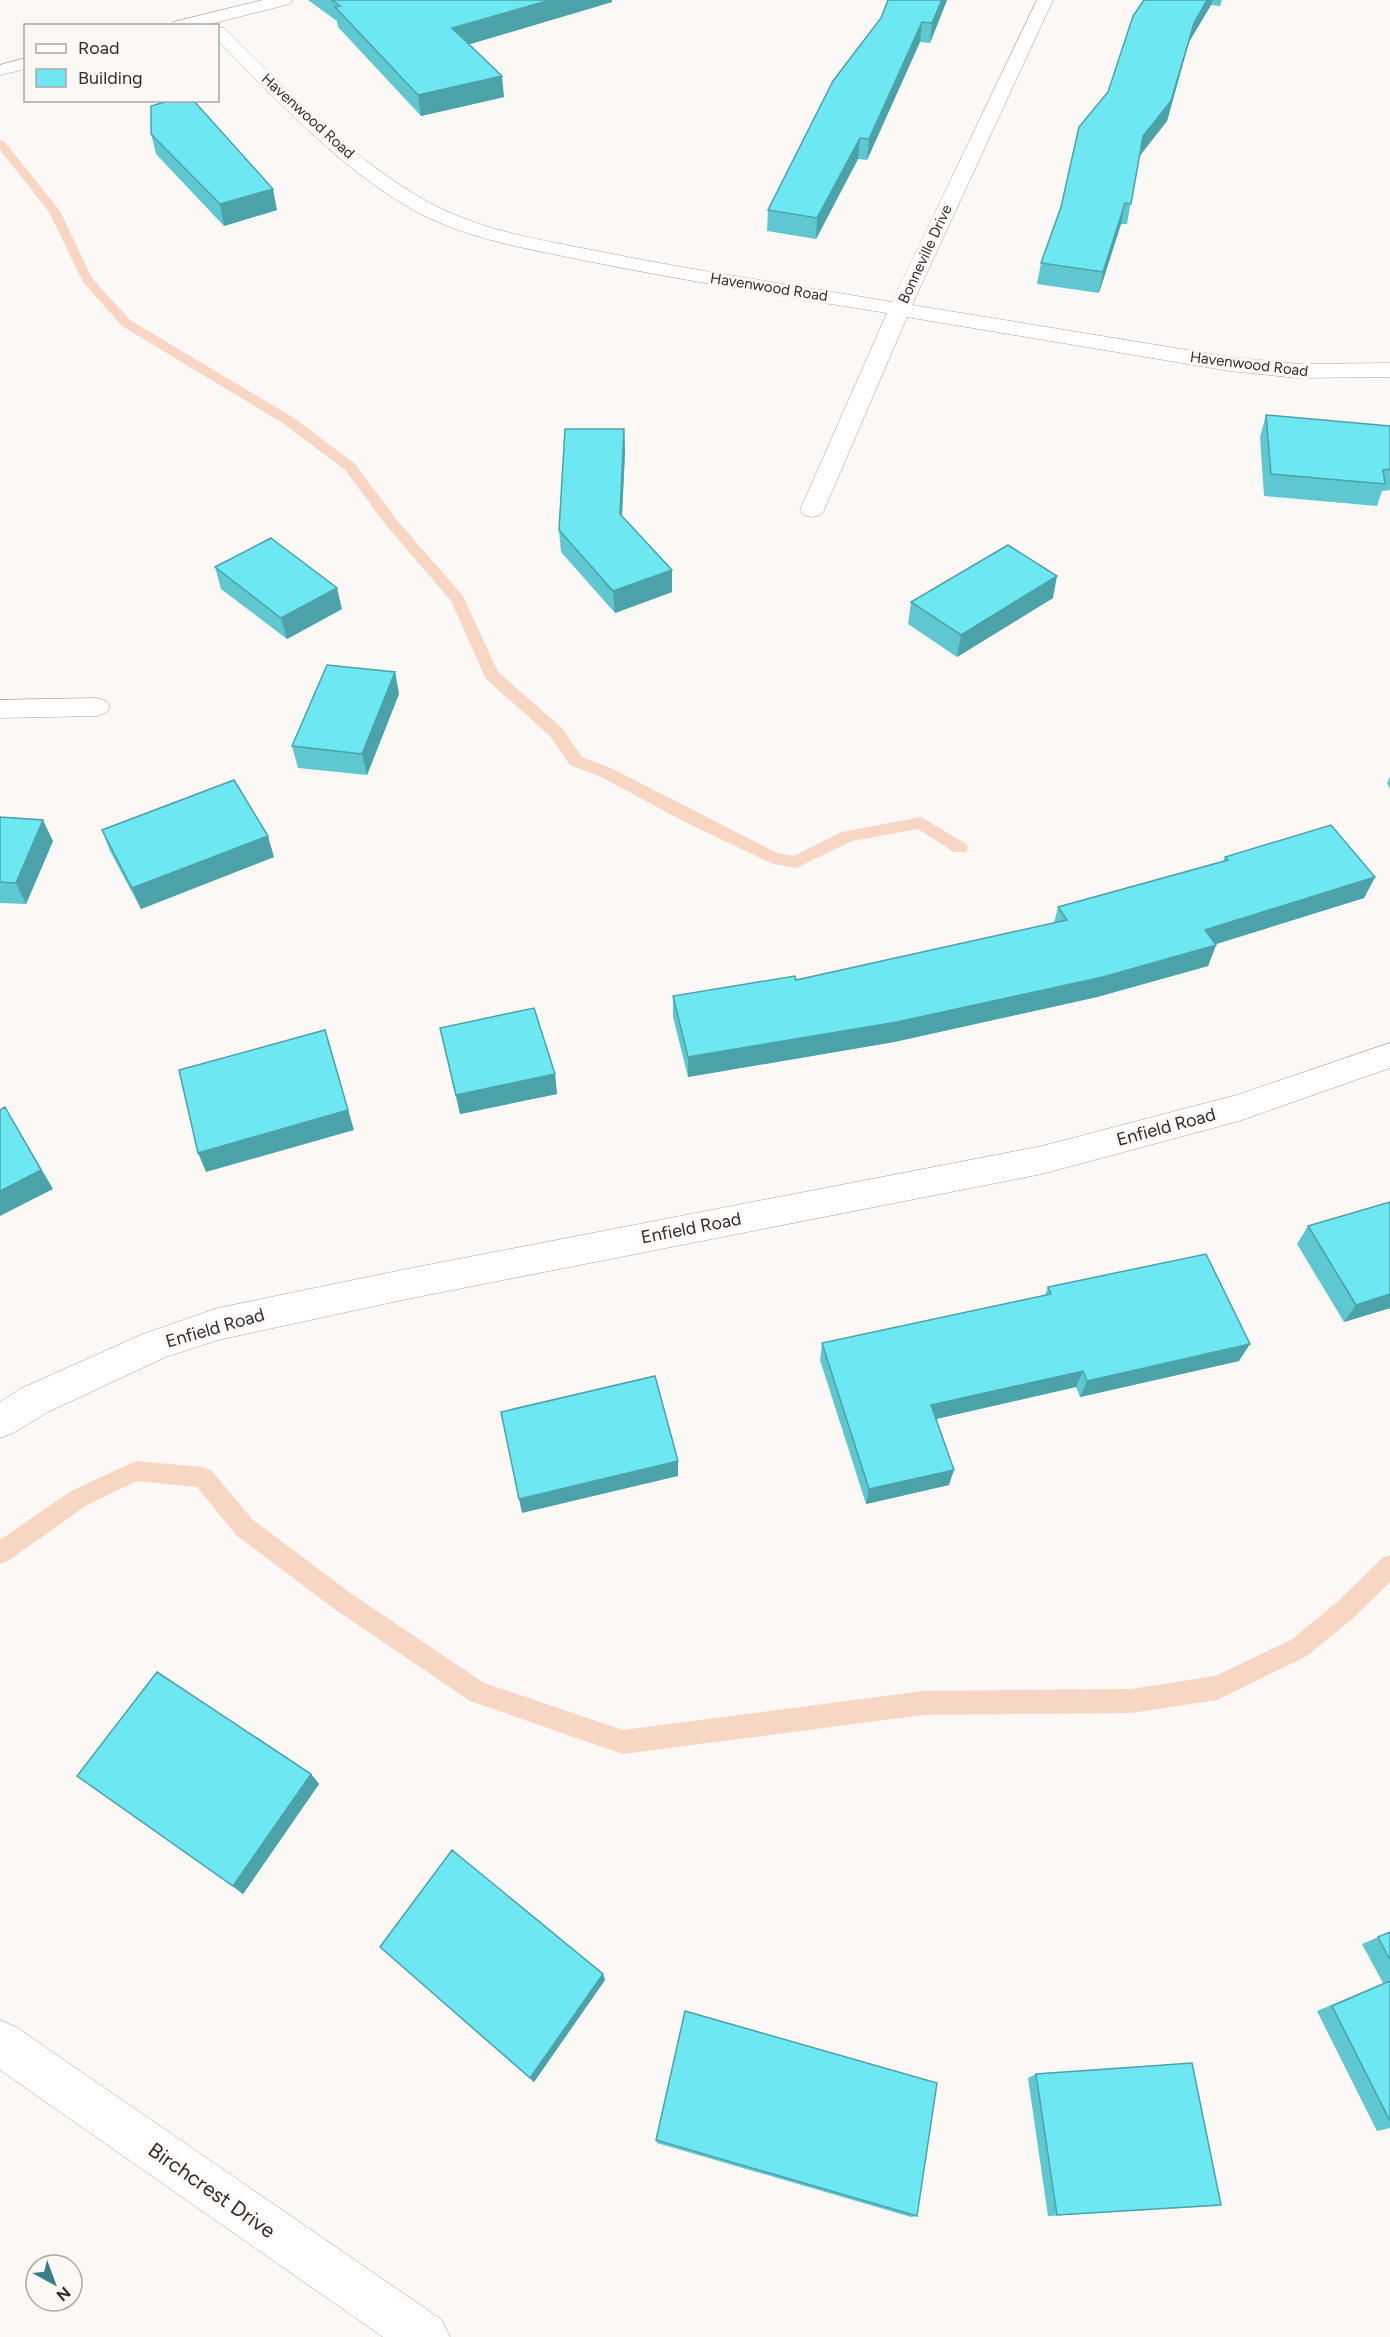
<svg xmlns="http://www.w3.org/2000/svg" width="1390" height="2337" viewBox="0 0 1390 2337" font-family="Figtree,sans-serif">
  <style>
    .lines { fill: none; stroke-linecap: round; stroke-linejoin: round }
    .stream { fill: #f7d6c4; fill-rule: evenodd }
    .street-casing { stroke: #a8a4a2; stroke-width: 1 }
    .street { fill: #fff; fill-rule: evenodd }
    .wall { fill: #5ec7cf }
    .shaded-wall { fill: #4ca2a9 }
    .building { fill: #6de7f1; stroke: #4ca2a9; stroke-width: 1.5 }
    .labels { text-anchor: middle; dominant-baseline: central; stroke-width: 6; stroke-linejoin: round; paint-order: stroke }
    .far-street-label { font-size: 15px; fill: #302e2d; stroke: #fcf8f6 }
    .street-label { font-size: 18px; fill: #302e2d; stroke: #fcf8f6 }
    .near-street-label { font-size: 21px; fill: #302e2d; stroke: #fcf8f6 }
  </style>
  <rect width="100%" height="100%" fill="#fcf8f6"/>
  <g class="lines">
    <path class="stream" d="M0,140L4,141L60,211L92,278L130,320L294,418L355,464L396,519L463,596L498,672L562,728L582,757L613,769L777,853L794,856L842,832L921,817L966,844L968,848L966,852H954L918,829L852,841L796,868L773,864L685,822L601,777L570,765L550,736L486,679L451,601L386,525L345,470L284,424L122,326L83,282L49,212L0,150Z
      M136,1461L203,1467L211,1470L252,1519L349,1592L484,1683L623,1730L923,1691L1131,1689L1215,1676L1291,1640L1336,1603L1382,1558L1390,1555V1582L1352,1619L1307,1656L1217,1700L1131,1713L923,1715L623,1754L470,1701L333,1608L236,1535L197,1487L137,1481L87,1505L8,1561L0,1564V1540L71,1491Z"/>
    <g class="street-casing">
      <path id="street" d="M263,0H292L290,4L202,26H171L173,22Z
        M1037,0H1053L912,305L1230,357L1298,364L1390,363V377L1298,378L1230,371L907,317L824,510L820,515L812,517L804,515L800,510L887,313C787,297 686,281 587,261C530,249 470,240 417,212C341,170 279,102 218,41V27L224,28C287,90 353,162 432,204C483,231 541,240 597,251C695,271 794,285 892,302Z
        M26,58V69L0,75V65Z
        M97,698L106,701L110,707L106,713L97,716L0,718V700Z
        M1390,1043V1068L1239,1121L1042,1174L407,1299L218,1340L166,1357L48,1412L13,1433L0,1438V1402L22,1388L143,1334L218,1308L407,1269L1042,1146L1237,1095Z
        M0,2020L16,2027L442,2320L450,2337H383L0,2070Z"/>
    </g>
    <use href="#street" class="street"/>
  </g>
  <path class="wall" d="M308,0H612V2L469,44L504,97L421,116L338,27L337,21Z
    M947,0L930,43L920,42L867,160L858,159L816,239L767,231L768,210L881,18Z
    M1144,0H1222L1220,6L1211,5L1189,42L1167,121L1139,155L1127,224H1121L1099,293L1037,284L1041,263L1108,92Z
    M151,134L277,210L224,226L156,154Z
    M1266,415L1390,426V490L1382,491L1377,506L1264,496L1260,437Z
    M624,429L625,451L622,516L672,570V592L615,613L561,552L559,530Z
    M215,567L342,609L287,639L221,589Z
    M1053,598L957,657L908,624L911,602Z
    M395,672L399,694L367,775L298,768L292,746Z
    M1390,777V789L1387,783Z
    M0,817L53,841L26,904L0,903Z
    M102,830L274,857L141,909L110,851Z
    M1225,857L1375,877L1364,898L1215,944L1216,945L1208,966L1097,997L894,1042L688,1077L673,1017V996L796,980L1054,923L1058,907L1223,862Z
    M440,1028L555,1074L557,1094L460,1114Z
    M1390,1202V1308L1344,1322L1297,1244L1308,1226Z
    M1048,1287L1239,1361L1080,1397L1076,1387L936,1419L949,1485L866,1504L820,1360L822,1343L1045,1295Z
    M311,1774L319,1784L243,1894L77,1776Z
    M1390,1932V2128L1377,2131L1317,2011L1383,1983L1362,1944Z
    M380,1947L603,1974L605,1980L534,2082Z
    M1036,2074L1208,2206L1048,2216L1028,2078Z
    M656,2140L917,2216L911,2217L657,2143Z"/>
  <path class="shaded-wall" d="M550,0H612V2L454,49L452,28Z
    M942,0H947L930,43L932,23Z
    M1207,0H1213L1211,5L1189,42L1167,121L1139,157L1143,136L1194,23Z
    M922,22L920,42L867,160L869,139Z
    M502,76L504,97L421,116L418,95Z
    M860,138L858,159L816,239L817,218Z
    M273,189L277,210L224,226L220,204Z
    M1125,203L1121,224L1099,293L1103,272Z
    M624,429L625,451L621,536L620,514Z
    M672,570V592L615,613L613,591Z
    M1057,576L1053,598L957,657L961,635Z
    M337,588L342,609L287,639L281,618Z
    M395,672L399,694L367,775L362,754Z
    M43,820L53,841L26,904L16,883Z
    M268,836L274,857L141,909L132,888Z
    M1375,877L1364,898L1197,950L1205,930Z
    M1216,945L1208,966L1097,997L894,1042L688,1077V1057Z
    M325,1030L354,1130L206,1172L198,1153Z
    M555,1074L557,1094L460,1114L456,1095Z
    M17,1127L53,1189L0,1216V1191Z
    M1390,1294V1308L1344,1322L1356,1305Z
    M1250,1344L1239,1361L1080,1397L1087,1381Z
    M1083,1371L1076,1387L927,1421L931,1405Z
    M678,1461V1476L522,1513L519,1499Z
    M954,1470L949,1485L866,1504L869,1489Z
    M311,1774L319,1784L243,1894L233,1886Z
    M603,1974L605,1980L534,2082L530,2078Z"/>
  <path class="building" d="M332,0H550L452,28L502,76L418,95L335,7L340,6Z
    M888,0H942L932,23L922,22L869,139L860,138L817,218L768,210L833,81L881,18Z
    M1144,0H1207L1194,23L1171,101L1143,136L1131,204L1125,203L1103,272L1041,263L1061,207L1079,127L1108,92L1133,16Z
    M172,100H193L273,189L220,204L151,134V106Z
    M1266,415L1390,426V469L1383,470L1385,484L1271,474Z
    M565,429H624L620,514L672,570L613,591L559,530Z
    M271,538L337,588L281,618L215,567Z
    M1008,545L1057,576L961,635L911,602Z
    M327,665L395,672L362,754L292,746Z
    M234,780L268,836L132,888L102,830Z
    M0,817L43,820L16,883L0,882Z
    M1331,825L1375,877L1205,930L1216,945L1103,977L897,1022L688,1057L673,996L795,976L796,980L1067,920L1058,907L1228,860L1225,857Z
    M534,1008L555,1074L456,1095L440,1028Z
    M325,1030L348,1110L198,1153L179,1070Z
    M5,1107L41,1170L0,1191V1110Z
    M1390,1202V1294L1356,1305L1308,1226Z
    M1206,1254L1250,1344L1087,1381L1083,1371L931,1405L954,1470L869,1489L822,1343L1051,1294L1048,1287Z
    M655,1376L678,1461L519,1499L501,1412Z
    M157,1672L311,1774L233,1886L77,1776Z
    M452,1850L603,1974L530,2078L380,1947Z
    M1390,1932V1960L1378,1937Z
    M1390,1981V2121L1332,2006Z
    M685,2011L937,2083L917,2216L656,2140Z
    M1192,2063L1221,2205L1057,2215L1036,2074Z"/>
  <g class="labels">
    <g class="far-street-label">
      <text transform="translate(308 116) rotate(42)">Havenwood Road</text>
      <text transform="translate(925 254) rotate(-65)">Bonneville Drive</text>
      <text transform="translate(769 287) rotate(9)">Havenwood Road</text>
      <text transform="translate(1249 364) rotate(7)">Havenwood Road</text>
    </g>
    <g class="street-label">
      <text transform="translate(1166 1127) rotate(-15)">Enfield Road</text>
      <text transform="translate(691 1228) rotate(-11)">Enfield Road</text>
      <text transform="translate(215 1328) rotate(-16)">Enfield Road</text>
    </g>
    <g class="near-street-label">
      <text transform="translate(212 2190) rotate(35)">Birchcrest Drive</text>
    </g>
  </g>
  <rect x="24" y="24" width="195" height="78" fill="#fcf8f6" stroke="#aaa7a6" stroke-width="1.5"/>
  <rect x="36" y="44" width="30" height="9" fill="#ffffff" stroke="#aaa7a6" stroke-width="1.5"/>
  <text x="78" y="54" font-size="18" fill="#302e2d">Road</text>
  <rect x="36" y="69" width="30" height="18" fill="#6de7f1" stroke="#aaa7a6" stroke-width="1.5"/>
  <text x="78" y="84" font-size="18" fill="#302e2d">Building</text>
  <g transform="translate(54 2283) rotate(139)"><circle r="28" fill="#fcf8f6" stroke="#aaa7a6" stroke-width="1.5"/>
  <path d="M0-4.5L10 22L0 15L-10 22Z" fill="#388086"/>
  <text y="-9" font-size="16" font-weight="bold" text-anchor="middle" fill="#302e2d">N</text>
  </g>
</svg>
